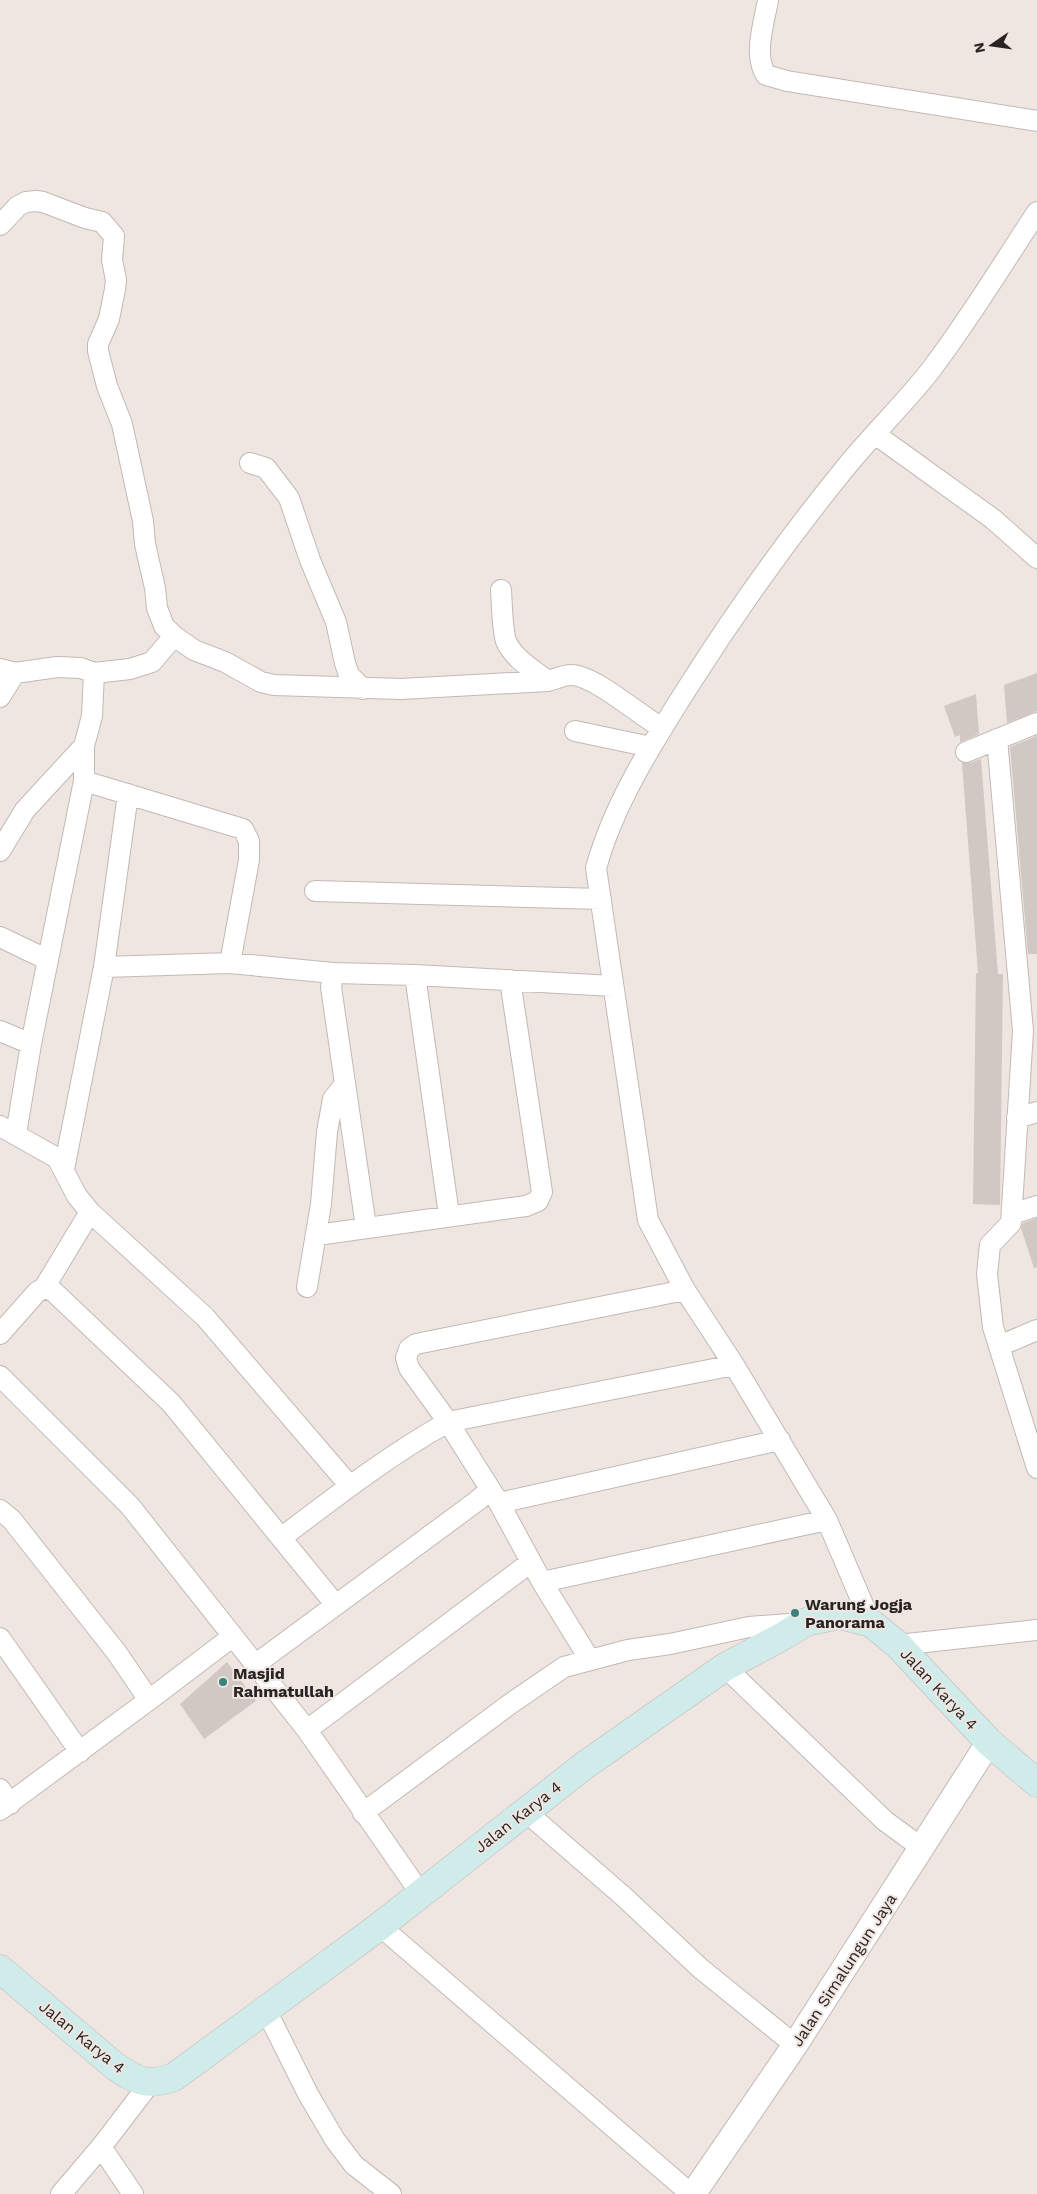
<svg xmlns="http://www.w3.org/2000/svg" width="1037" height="2194" viewBox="0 0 1037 2194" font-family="'Work Sans',sans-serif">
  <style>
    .building { fill: #d1c7c3 }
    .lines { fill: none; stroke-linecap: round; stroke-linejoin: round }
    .minor-casing { stroke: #c2b9b5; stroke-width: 22 }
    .tertiary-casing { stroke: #c2b9b5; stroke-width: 27 }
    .secondary-casing { stroke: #c2b9b5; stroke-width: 29 }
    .minor { stroke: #fff; stroke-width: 20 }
    .tertiary { stroke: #fff; stroke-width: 25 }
    .secondary { stroke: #cfecea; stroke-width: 28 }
    .poi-dot { fill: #3a827d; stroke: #efe5e1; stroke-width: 2 }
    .labels { text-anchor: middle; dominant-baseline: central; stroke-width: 4; stroke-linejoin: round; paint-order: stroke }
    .poi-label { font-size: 16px; font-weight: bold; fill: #282423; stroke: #efe5e1; text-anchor: start }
    .street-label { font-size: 16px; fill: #282423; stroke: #efe5e1 }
  </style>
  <rect width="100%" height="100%" fill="#efe5e1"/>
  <path class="building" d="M1037,673V711L1007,723L1004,685Z
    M976,694L979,734L960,742V735L955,737L944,706Z
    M1037,736V954H1028L1010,747Z
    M981,759L998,974H1003L1000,1205L973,1204L976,973H978L962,763H970Z
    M1037,1218V1267L1034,1268L1021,1228L1023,1223Z
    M227,1662L256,1701L204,1739L180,1704Z"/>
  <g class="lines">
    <g class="minor-casing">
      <path id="minor" d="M768,0C764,24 753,54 766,75L787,81L1037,121
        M0,225L18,206L26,202L36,201L43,202L85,218L102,222L114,236L112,260L116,280L115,289L109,319L98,344V351L107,386L122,424L143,521L145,544L155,588L157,608L164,626L174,636L194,650L225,662L261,682L274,685L401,689L548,681
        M875,434L993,519L1037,558
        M250,463L266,468L289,498L310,560L336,622L345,663L349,675L363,689
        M501,590C502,604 502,628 506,641C513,658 533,670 548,681C555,679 564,675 571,675C594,675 639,715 662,728
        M0,669L15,673L57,667L81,668L94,673L92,716L84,746V781L31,1044L16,1134
        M94,673L130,669L152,662L174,636
        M0,697L15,673
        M575,731L651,747
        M997,739L1023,1031L1011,1223L990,1245L987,1274L993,1327L1037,1468
        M966,752L1037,723
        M84,781L243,829L249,841V860L230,963
        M0,851L25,810L84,746
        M315,891L601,899
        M0,937L48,960
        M104,967L230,963L333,973
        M415,975L449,1215
        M0,1031L31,1044
        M1017,1118L1037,1112
        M0,1126L57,1158L77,1196L90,1212
        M64,1169L104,967L128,794
        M1012,1214L1037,1206
        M366,1227L331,987L333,973L415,975L613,986
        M317,1235L526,1206L538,1201L542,1192L510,980
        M307,1287L321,1204L327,1132L333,1099L345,1084
        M44,1288L90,1212L205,1317L350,1486
        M0,1334L37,1292L44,1288L53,1291L171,1403L335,1604
        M999,1346L1037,1330
        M0,1376L130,1506L307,1730L421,1894
        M499,1503L780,1440
        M0,1510L12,1520L117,1653L149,1700L0,1810
        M281,1538C335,1497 389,1455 448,1422L734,1365
        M542,1582L827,1520
        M871,1623L827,1520L734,1365L685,1290L648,1220L596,868C614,803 652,744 688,687C736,611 789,537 846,467C873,434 904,404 930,371C969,320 1002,265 1037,212
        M0,1638L80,1752
        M898,1645L1037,1630
        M590,1660L542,1582L499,1503L448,1422L409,1368L406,1358L409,1349L416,1344L685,1290
        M256,1664L477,1501L490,1490
        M725,1667L885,1821L922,1848
        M149,1700L232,1637
        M307,1730L531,1562
        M0,1789L10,1804
        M525,1811L623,1896L700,1968L795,2045
        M363,1813L510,1704L564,1667L628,1650L670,1644L749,1627L802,1623
        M380,1926L691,2194
        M266,2010L308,2094L335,2140L354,2165L391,2194
        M101,2147L133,2194
        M61,2194L101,2147L150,2083"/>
    </g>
    <g class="tertiary-casing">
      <path id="tertiary" d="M693,2194L795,2045L989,1742"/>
    </g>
    <g class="secondary-casing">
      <path id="secondary" d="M0,1969L116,2067C138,2081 147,2087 174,2077L380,1926L585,1765L725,1667L785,1635L806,1622L839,1615L871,1623L898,1645L989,1742L1037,1783"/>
    </g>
    <use href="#minor" class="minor"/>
    <use href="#tertiary" class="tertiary"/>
    <use href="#secondary" class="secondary"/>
  </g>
  <g class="poi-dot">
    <circle cx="795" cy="1613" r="5"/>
    <circle cx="223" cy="1682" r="5"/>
  </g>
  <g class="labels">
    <g class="poi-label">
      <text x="805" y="1604">Warung Jogja<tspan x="805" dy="18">Panorama</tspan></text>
      <text x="233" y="1673">Masjid<tspan x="233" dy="18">Rahmatullah</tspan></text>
    </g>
    <g class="street-label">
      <text transform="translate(939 1689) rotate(47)">Jalan Karya 4</text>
      <text transform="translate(518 1817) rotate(-38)">Jalan Karya 4</text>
      <text transform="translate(844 1970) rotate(-57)">Jalan Simalungun Jaya</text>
      <text transform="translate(82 2037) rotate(39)">Jalan Karya 4</text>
    </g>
  </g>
  <g transform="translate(992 45) rotate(257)" stroke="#efe5e1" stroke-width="4" paint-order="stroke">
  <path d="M0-4L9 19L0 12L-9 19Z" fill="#282423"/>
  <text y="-8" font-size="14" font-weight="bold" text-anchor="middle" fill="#282423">N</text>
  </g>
</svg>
